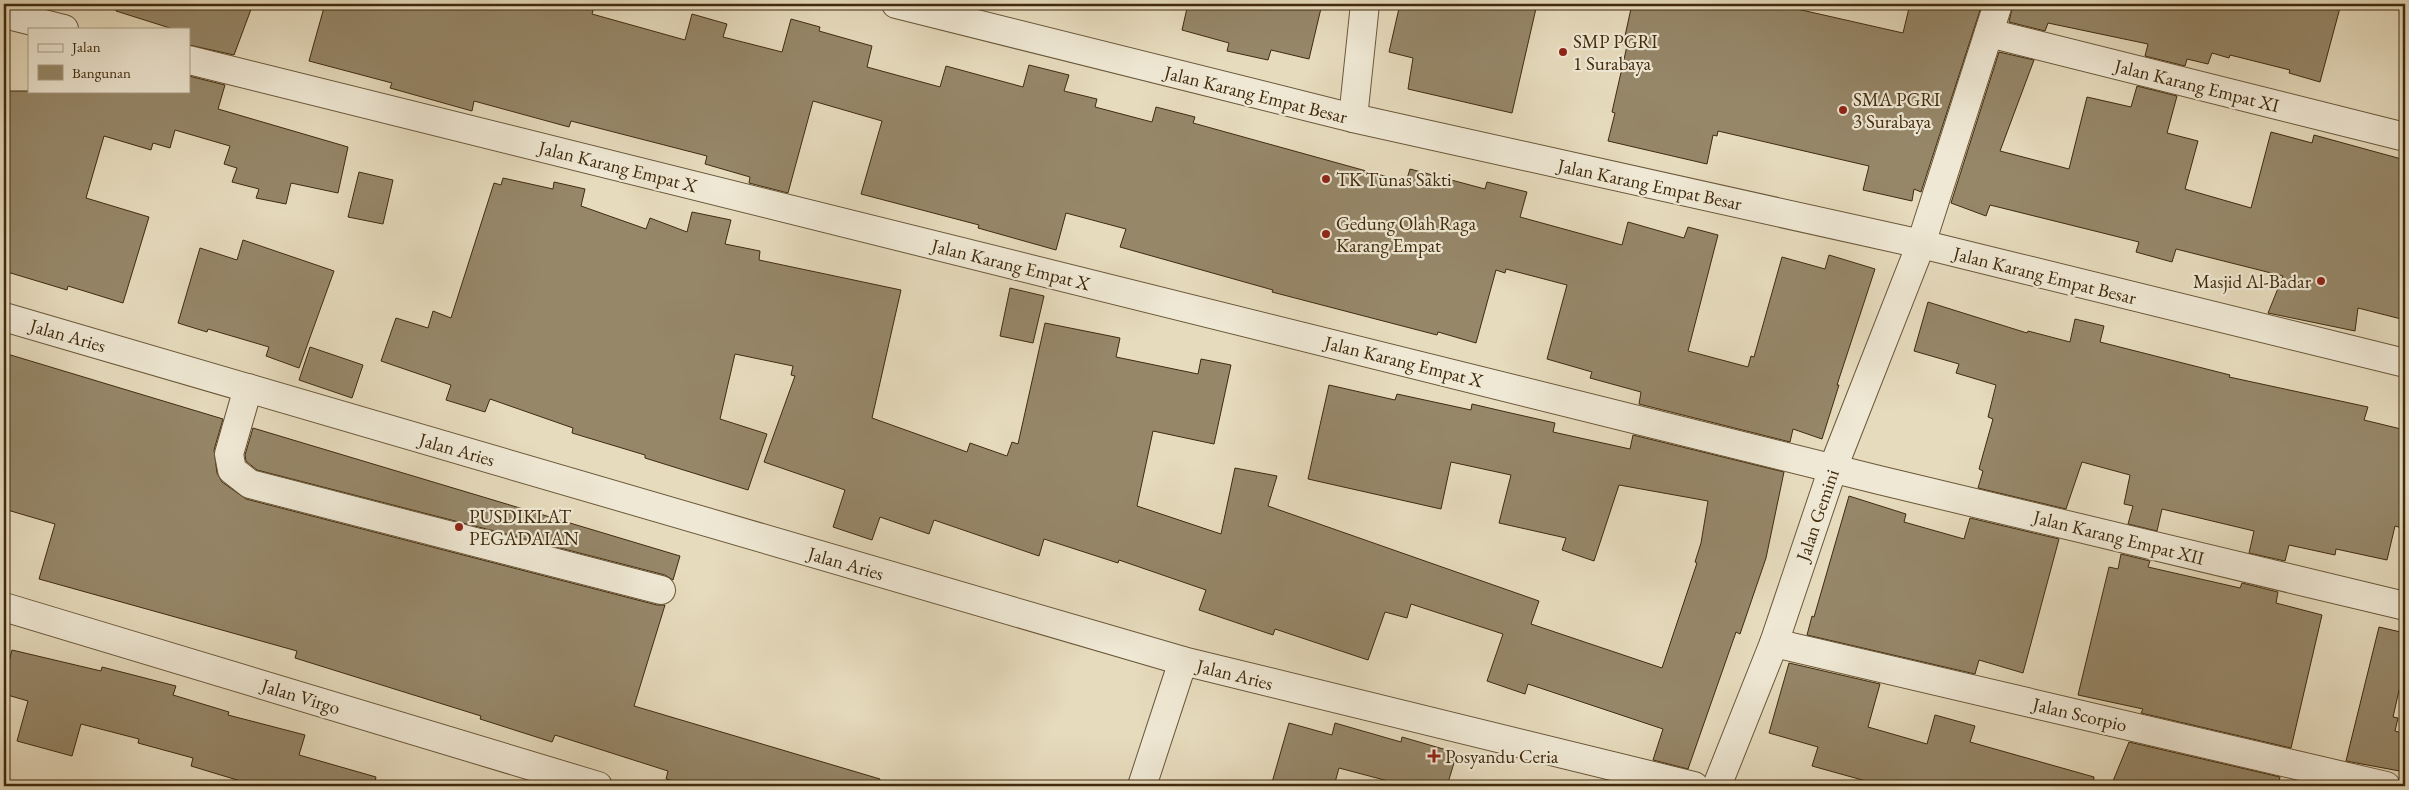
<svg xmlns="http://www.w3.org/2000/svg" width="2409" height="790" font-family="'EB Garamond',serif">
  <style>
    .building { fill: #968769; stroke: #402b0d }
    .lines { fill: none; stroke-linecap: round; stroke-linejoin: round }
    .minor-casing { stroke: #6a5739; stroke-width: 30 }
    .minor { stroke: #efe8d4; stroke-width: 28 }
    .poi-dot { fill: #8f2418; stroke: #efe8d4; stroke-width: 2 }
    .labels { text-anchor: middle; stroke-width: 4.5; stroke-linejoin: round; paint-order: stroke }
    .poi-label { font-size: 19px; fill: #402b0d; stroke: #efe8d4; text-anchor: start }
    .street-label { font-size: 19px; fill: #402b0d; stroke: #efe8d4 }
  </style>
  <rect width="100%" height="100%" fill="#e6dbbd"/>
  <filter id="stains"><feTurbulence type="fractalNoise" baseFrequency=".004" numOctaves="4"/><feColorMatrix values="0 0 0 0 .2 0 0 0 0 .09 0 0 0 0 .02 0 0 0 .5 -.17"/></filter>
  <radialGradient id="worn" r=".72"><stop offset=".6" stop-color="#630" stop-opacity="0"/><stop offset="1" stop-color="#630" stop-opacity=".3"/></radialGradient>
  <g class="building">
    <path d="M 117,4 L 253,4 L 234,55 L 189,45 L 189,29 L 173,29 L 116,11 Z"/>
    <path d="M 325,4 L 595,4 L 592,14 L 685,40 L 692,14 L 727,24 L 723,37 L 782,52 L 791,19 L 820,27 L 819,31 L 872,46 L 867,67 L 940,87 L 946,66 L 1023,87 L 1029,65 L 1069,75 L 1064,91 L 1097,99 L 1095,107 L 1152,122 L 1156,107 L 1195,117 L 1193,123 L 1406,182 L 1410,169 L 1485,189 L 1487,182 L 1527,192 L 1520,217 L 1622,245 L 1628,222 L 1684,238 L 1688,227 L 1718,235 L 1688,351 L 1748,367 L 1751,356 L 1754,357 L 1782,257 L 1825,269 L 1829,255 L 1875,269 L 1837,385 L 1839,385 L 1822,439 L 1793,429 L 1790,442 L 1639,404 L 1641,392 L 1590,378 L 1592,372 L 1547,359 L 1567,285 L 1506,269 L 1505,273 L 1496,270 L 1476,343 L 1438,332 L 1437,335 L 1272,292 L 1273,290 L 1120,247 L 1126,229 L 1066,213 L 1056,250 L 978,228 L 979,225 L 861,194 L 882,121 L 813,101 L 788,193 L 749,183 L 750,177 L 705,164 L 707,156 L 571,121 L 569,127 L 474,101 L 472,111 L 390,88 L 392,83 L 309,61 Z"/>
    <path d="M 1188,4 L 1322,4 L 1309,59 L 1271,50 L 1268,60 L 1227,51 L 1229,43 L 1182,30 Z"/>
    <path d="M 1400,4 L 1537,4 L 1512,113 L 1408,89 L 1413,58 L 1389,52 Z"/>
    <path d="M 1632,4 L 1775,4 L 1903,33 L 1910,4 L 1982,4 L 1921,192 L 1914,189 L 1912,201 L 1863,190 L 1869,166 L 1718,131 L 1717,136 L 1713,135 L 1707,164 L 1608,141 L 1615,113 L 1612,112 L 1627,46 L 1623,45 Z"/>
    <path d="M 2013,4 L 2341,4 L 2320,82 L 2289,73 L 2290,70 L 2230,55 L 2229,58 L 2212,53 L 2208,64 L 2187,59 L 2185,66 L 2145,56 L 2148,44 L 2048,23 L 2045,31 L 2009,22 Z"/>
    <path d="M 1999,52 L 2034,60 L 2000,151 L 2069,169 L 2087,97 L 2131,107 L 2137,86 L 2177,96 L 2167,133 L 2198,141 L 2185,189 L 2251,208 L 2271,132 L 2312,143 L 2314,135 L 2405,160 L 2405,320 L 2358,308 L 2355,331 L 2268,313 L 2283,276 L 2176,249 L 2172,262 L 2136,252 L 2139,242 L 1990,205 L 1986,216 L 1951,203 Z"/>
    <path d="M 189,76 L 225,85 L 218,109 L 348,147 L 338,193 L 291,183 L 286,204 L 256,198 L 259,189 L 232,182 L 237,168 L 224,164 L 230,146 L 175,130 L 170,148 L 153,143 L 151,150 L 104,136 L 86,198 L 149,217 L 123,303 L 68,286 L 67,290 L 4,271 L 4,91 L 189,91 Z"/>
    <path d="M 359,172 L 393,180 L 383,224 L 348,217 Z"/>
    <path d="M 503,178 L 553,189 L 554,182 L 585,189 L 581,206 L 646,229 L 650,218 L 687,232 L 692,212 L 731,220 L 725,244 L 760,251 L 759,260 L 901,290 L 872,418 L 967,452 L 970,443 L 1007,456 L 1012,442 L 1018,444 L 1045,323 L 1120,338 L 1116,357 L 1198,374 L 1201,359 L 1231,365 L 1214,444 L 1153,431 L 1137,506 L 1221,534 L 1235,468 L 1277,476 L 1268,506 L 1539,601 L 1531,624 L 1662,668 L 1697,563 L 1695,562 L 1701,543 L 1708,501 L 1619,485 L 1594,561 L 1562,550 L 1566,538 L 1499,523 L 1511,475 L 1451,462 L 1441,509 L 1308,479 L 1329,385 L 1395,400 L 1397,394 L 1471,410 L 1472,404 L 1502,411 L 1555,423 L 1553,432 L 1630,449 L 1633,435 L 1784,472 L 1766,558 L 1740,634 L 1736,632 L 1688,769 L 1653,760 L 1663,729 L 1528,684 L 1525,694 L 1487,681 L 1503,634 L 1411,604 L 1407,618 L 1385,612 L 1368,660 L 1275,629 L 1273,635 L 1199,610 L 1206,590 L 1119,560 L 1118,563 L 1044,539 L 1039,556 L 934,520 L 929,534 L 880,517 L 872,540 L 833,527 L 845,490 L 764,462 L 795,376 L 791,375 L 793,366 L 735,354 L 720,419 L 767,434 L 748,490 L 645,458 L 645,455 L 572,433 L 573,428 L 490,399 L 485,412 L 446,400 L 451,385 L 381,361 L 396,318 L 428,328 L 433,311 L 451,318 L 494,183 L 501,185 Z"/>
    <path d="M 243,240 L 334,271 L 299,368 L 266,356 L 269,347 L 208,329 L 207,332 L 178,323 L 200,248 L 237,260 Z"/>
    <path d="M 1010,288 L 1044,296 L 1033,343 L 1000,336 Z"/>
    <path d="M 1928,302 L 2027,333 L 2028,331 L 2070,342 L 2075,319 L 2104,326 L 2100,342 L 2230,375 L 2229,377 L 2368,407 L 2364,420 L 2405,430 L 2405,529 L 2395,526 L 2387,560 L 2336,549 L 2335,555 L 2289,545 L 2285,561 L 2249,553 L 2254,531 L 2162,509 L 2157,531 L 2128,524 L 2133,506 L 2124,504 L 2130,475 L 2082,462 L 2066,509 L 1978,488 L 1983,471 L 1979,469 L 1993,419 L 1988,417 L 1996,385 L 1956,373 L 1959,364 L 1914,351 Z"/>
    <path d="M 310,347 L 363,365 L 352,398 L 299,380 Z"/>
    <path d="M 4,353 L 223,419 L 214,450 L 217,473 L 222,482 L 246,499 L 657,605 L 665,605 L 634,706 L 880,779 L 879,786 L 692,786 L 666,779 L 668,771 L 555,735 L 552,742 L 480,719 L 481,716 L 295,658 L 297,651 L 39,579 L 55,524 L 4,509 Z"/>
    <path d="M 253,428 L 680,556 L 673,580 L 665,575 L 257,470 L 246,461 L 245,455 Z"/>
    <path d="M 1849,496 L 1906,514 L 1904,522 L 1964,539 L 1970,518 L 2059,539 L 2023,673 L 1979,660 L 1975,674 L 1807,635 L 1812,616 L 1814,617 Z"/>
    <path d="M 2121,554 L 2150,561 L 2148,567 L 2240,588 L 2242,583 L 2278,592 L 2276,603 L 2322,615 L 2291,748 L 2141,713 L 2143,709 L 2078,695 L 2109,567 L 2118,569 Z"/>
    <path d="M 2379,627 L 2405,633 L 2405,664 L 2393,717 L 2398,718 L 2395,731 L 2405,734 L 2405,772 L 2346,761 Z"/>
    <path d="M 12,650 L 101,671 L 102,667 L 176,686 L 173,695 L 229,712 L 228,715 L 305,735 L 299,755 L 376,777 L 374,786 L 257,786 L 191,766 L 193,758 L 138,743 L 139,739 L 81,724 L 72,756 L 17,741 L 28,701 L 4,694 L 4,681 Z"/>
    <path d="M 1789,663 L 1880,684 L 1868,727 L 1927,744 L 1935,715 L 1975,726 L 1970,742 L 2094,777 L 2093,786 L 1864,786 L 1866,781 L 1812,766 L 1818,747 L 1769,733 Z"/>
    <path d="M 1289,723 L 1332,735 L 1335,723 L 1401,742 L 1402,737 L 1457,753 L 1447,786 L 1407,786 L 1339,768 L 1334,786 L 1271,786 Z"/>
    <path d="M 2129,742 L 2280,777 L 2278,786 L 2111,786 Z"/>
  </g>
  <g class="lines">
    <g class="minor-casing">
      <g id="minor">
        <path d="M 896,4 L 1353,118 L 1921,244 L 2405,363"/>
        <path d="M 4,14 L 64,29"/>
        <path d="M 1989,33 L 2405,137"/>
        <path d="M 189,60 L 1879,480 L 2405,606"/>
        <path d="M 1353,118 L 1365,4"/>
        <path d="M 4,317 L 1183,661 L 1694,786"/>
        <path d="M 248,388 L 229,454 L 232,470 L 250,484 L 661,590"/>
        <path d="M 4,607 L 598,786"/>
        <path d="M 1774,643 L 2386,786"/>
        <path d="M 1142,786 L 1183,661"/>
        <path d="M 1717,786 L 1774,643 L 1833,468 L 1921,244 L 1998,4"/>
      </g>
    </g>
    <use href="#minor" class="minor"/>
  </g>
  <g class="poi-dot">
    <circle cx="1563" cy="52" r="5"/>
    <circle cx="1843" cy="110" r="5"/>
    <circle cx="1326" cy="179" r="5"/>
    <circle cx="1326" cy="234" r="5"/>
    <circle cx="2321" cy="281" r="5"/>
    <circle cx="459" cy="527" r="5"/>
    <path d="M1431.5 748.5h5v5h5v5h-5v5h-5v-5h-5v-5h5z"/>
  </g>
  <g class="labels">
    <g class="poi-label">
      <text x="1573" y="48">SMP PGRI<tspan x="1573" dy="22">1 Surabaya</tspan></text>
      <text x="1853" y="106">SMA PGRI<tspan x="1853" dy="22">3 Surabaya</tspan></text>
      <text x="1336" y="186">TK Tunas Sakti</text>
      <text x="1336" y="230">Gedung Olah Raga<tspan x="1336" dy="22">Karang Empat</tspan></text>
      <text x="2311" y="288" text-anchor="end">Masjid Al-Badar</text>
      <text x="469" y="523">PUSDIKLAT<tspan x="469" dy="22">PEGADAIAN</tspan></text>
      <text x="1445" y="763">Posyandu Ceria</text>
    </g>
    <g class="street-label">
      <text transform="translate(2197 85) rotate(14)" y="7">Jalan Karang Empat XI</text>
      <text transform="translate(1256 94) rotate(14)" y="7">Jalan Karang Empat Besar</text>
      <text transform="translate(618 166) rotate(14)" y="7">Jalan Karang Empat X</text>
      <text transform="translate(1650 184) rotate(12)" y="7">Jalan Karang Empat Besar</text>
      <text transform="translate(1011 264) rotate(14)" y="7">Jalan Karang Empat X</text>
      <text transform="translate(2045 275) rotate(14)" y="7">Jalan Karang Empat Besar</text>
      <text transform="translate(68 335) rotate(16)" y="7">Jalan Aries</text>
      <text transform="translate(1404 361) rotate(14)" y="7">Jalan Karang Empat X</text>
      <text transform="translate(457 449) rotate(16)" y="7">Jalan Aries</text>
      <text transform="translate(1817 515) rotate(-71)" y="7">Jalan Gemini</text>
      <text transform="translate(2119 537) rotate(14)" y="7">Jalan Karang Empat XII</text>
      <text transform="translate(846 563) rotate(16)" y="7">Jalan Aries</text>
      <text transform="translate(1235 674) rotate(14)" y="7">Jalan Aries</text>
      <text transform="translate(301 696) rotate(17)" y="7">Jalan Virgo</text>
      <text transform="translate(2080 714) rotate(13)" y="7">Jalan Scorpio</text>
    </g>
  </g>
  <rect width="2409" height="790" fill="none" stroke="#e6dbbd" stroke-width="20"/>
  <rect x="5" y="5" width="2399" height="780" fill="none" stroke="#402b0d" stroke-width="2.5"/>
  <rect x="10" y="10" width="2389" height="770" fill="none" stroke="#402b0d"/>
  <rect x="28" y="28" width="162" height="65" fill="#efe8d4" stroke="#a99c84"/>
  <rect x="38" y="44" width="25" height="8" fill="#efe8d4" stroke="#a99c84"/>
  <text x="72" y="52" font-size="15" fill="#402b0d">Jalan</text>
  <rect x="38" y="65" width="25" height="15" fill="#968769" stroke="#a99c84"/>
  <text x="72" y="78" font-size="15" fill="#402b0d">Bangunan</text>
  <rect width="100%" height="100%" filter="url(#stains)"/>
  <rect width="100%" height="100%" fill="url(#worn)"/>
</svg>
